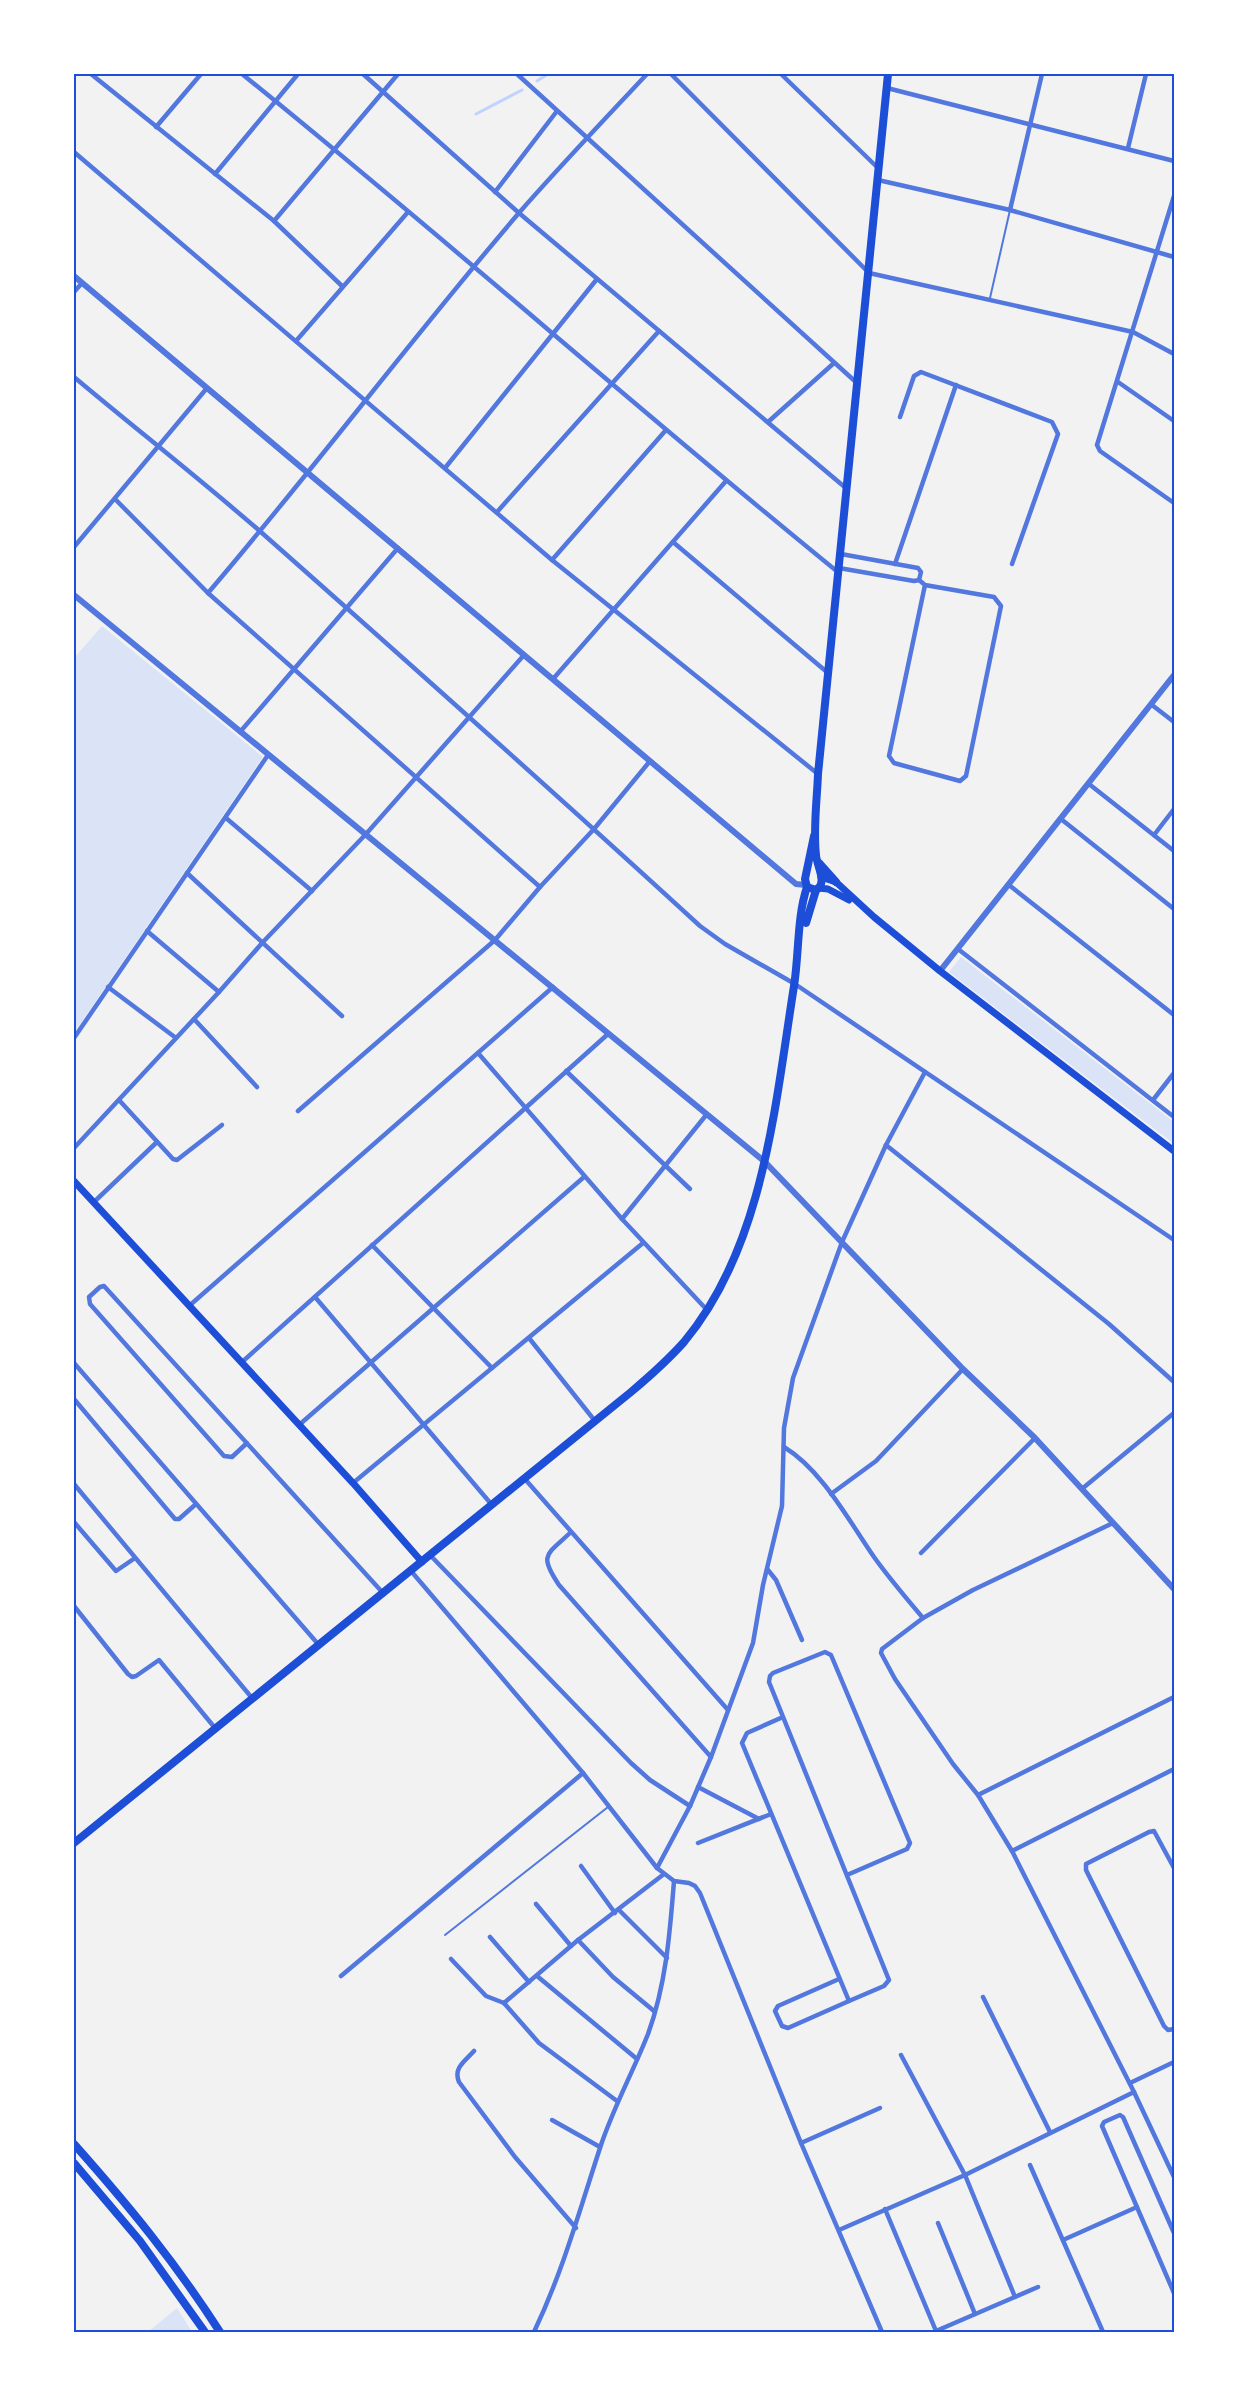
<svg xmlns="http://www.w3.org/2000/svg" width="1248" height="2406" font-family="Helvetica,sans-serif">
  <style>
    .green { fill: #dbe4f7 }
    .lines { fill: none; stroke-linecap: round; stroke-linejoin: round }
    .stream { stroke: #bfd3fe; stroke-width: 3 }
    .service { stroke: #5277de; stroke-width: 2 }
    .minor { stroke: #5277de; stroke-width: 4.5 }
    .tertiary { stroke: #5277de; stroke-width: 6 }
    .secondary { stroke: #1d4ed8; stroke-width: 7 }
    .primary { stroke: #1d4ed8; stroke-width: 8 }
    .neatline { fill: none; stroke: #1d4ed8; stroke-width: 2 }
  </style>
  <rect width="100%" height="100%" fill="#f2f2f2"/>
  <g class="green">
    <path d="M 102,626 L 263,757 L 74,1033 L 74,658 Z"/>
    <path d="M 961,957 L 1174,1122 L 1174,1144 L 949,972 Z"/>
    <path d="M 177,2308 L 192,2332 L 148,2332 Z"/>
  </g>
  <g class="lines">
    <g class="stream">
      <path d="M 537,81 L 548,74"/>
      <path d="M 476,114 L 522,90"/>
    </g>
    <g class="service">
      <path d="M 990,298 L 1010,210"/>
      <path d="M 445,1935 L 608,1807"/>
    </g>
    <g class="minor">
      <path d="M 91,74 L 274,221 L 342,286"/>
      <path d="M 242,74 C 444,237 637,409 839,573"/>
      <path d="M 363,74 L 519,213 L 847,489"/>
      <path d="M 517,74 L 858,384"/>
      <path d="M 671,74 L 869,273 L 1133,332 L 1174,354"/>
      <path d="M 781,74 L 878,168"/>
      <path d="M 887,88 L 1174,161"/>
      <path d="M 156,127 L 201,74"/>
      <path d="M 1128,148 L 1146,74"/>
      <path d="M 74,152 L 552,560 L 818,774"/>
      <path d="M 215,174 L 298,74"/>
      <path d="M 878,180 L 1010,210 L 1174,257"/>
      <path d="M 495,192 L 557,111"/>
      <path d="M 1174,196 L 1097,445 L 1100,451 L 1174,503"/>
      <path d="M 1010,210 L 1042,74"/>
      <path d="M 274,221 L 398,74"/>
      <path d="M 74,292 L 82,283"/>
      <path d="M 296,341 L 408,212"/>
      <path d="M 74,377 C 136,429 200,479 262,533 C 409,663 555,793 700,926 L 725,944 L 795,984 L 1174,1240"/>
      <path d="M 1118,382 L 1174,421"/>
      <path d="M 900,417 L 914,376 L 921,372 L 1052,422 L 1058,434 L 1012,564"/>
      <path d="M 768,422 L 834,363"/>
      <path d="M 445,468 L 597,279"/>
      <path d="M 115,499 L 208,593 L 540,887"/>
      <path d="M 497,512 L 659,331"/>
      <path d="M 673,542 L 828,673"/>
      <path d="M 74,547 L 207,388"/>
      <path d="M 552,560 L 666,430"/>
      <path d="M 895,564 L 956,385"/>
      <path d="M 839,568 L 914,581 L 919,580 L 921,572 L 918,568 L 841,554"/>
      <path d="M 919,580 L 925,585 L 994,597 L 1001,606 L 966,776 L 960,781 L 894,763 L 889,756 L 925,585"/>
      <path d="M 208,593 C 314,469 412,338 518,214 C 560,166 604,120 647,74"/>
      <path d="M 553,679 L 726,481"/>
      <path d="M 1152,705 L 1174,722"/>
      <path d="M 240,732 L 398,548"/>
      <path d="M 1089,784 L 1174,851"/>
      <path d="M 226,818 L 312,891"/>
      <path d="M 1061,819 L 1174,909"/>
      <path d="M 1154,835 L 1174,809"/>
      <path d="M 187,873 L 342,1016"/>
      <path d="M 1009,885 L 1174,1015"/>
      <path d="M 147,931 L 219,992"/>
      <path d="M 958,949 L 1174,1117"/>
      <path d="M 108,987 L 176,1038"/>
      <path d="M 194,1019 L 257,1087"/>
      <path d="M 74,1038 L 268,755"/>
      <path d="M 478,1053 L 622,1219 L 707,1310"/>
      <path d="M 566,1071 L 690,1189"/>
      <path d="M 119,1100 L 173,1159 L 177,1160 L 222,1125"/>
      <path d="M 1153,1100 L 1174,1073"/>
      <path d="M 298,1111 L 495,940 L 540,887 L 594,829 L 650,761"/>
      <path d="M 886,1145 L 1109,1324 L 1174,1382"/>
      <path d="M 74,1148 L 219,992 L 263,942 L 366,834 L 524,655"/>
      <path d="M 94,1202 L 157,1142"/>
      <path d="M 622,1219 L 707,1114"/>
      <path d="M 372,1245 L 492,1368"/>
      <path d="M 315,1297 L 492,1505"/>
      <path d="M 189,1306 L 553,987"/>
      <path d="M 529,1338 L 595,1421"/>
      <path d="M 74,1363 L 318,1644"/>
      <path d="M 241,1363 L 608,1034"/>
      <path d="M 74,1399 L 175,1519 L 179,1519 L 196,1504"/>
      <path d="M 299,1425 L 584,1177"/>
      <path d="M 247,1443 L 232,1457 L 224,1456 L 90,1304 L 89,1297 L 100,1287 L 104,1286 L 383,1593"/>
      <path d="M 784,1447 C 822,1470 849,1521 874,1557 C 889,1578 906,1598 923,1618"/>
      <path d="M 524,1478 L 728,1710"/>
      <path d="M 353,1483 L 643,1243"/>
      <path d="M 74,1484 L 252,1698"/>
      <path d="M 1083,1488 L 1174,1413"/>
      <path d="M 831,1494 L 876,1461 L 963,1369"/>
      <path d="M 74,1522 L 116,1571 L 135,1558"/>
      <path d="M 1113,1523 L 973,1590 L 923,1618 L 882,1649 L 881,1653 L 895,1679 L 953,1764 L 978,1795 L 1012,1851 L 1134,2092 L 1174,2177"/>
      <path d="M 571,1532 C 547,1555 538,1554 559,1585 L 711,1757"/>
      <path d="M 921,1553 L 1035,1438"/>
      <path d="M 430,1555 L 631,1763 L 650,1780 L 690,1806"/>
      <path d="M 768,1570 L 776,1580 L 802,1640"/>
      <path d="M 411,1571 L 583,1773 L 657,1868 L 674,1881 L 689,1883 L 695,1886 L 700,1893 L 801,2143 L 882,2332"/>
      <path d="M 74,1606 L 128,1674 L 132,1677 L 136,1676 L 159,1660 L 215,1728"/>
      <path d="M 783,1717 L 747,1733 L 742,1743 L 849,2001 L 884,1986 L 889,1980 C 849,1880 809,1781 769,1682 L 770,1676 L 773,1673 L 825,1652 L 831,1655 L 910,1843 L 907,1849 L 847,1875"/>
      <path d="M 698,1787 L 759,1819"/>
      <path d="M 978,1795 L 1174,1697"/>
      <path d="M 698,1843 L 771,1814"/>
      <path d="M 1012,1851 L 1174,1769"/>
      <path d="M 581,1866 L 615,1913"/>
      <path d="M 657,1868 L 690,1806 L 711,1757 L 753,1643 L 763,1585 L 782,1506 L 784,1428 L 793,1378 L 842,1242 L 886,1145 L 925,1072"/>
      <path d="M 1174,1868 L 1154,1831 L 1149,1832 L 1086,1864 L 1086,1870 L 1164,2026 L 1168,2030 L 1174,2029"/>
      <path d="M 536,1904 L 571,1946"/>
      <path d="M 619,1910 L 667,1958"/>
      <path d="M 490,1937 L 529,1982"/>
      <path d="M 578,1940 L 613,1977 L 654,2011"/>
      <path d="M 451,1959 L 486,1996 L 504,2003"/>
      <path d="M 341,1976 L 583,1773"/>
      <path d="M 537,1976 L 637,2059"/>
      <path d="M 839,1979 L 778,2006 L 775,2011 L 782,2026 L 788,2028 L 849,2001"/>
      <path d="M 983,1997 L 1050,2132"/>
      <path d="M 504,2003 L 578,1940 L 664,1874"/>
      <path d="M 504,2003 L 539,2043 L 617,2101"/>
      <path d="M 474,2051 C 465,2061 453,2068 459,2082 L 515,2157 L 576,2228"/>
      <path d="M 901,2055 L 965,2175 L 1015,2297"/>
      <path d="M 1130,2083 L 1174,2062"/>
      <path d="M 552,2120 L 600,2147"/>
      <path d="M 801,2143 L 880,2108"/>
      <path d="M 1030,2165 L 1103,2332"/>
      <path d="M 885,2209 L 936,2331"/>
      <path d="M 938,2223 L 975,2314"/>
      <path d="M 839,2230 L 965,2175 L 1134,2092"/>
      <path d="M 1174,2233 L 1123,2117 L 1120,2115 L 1104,2122 L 1102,2126 L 1174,2293"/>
      <path d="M 1063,2240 L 1137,2207"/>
      <path d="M 936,2331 L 1038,2287"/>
      <path d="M 534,2332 C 563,2271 579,2212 600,2148 C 613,2108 633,2072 648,2034 C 666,1985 670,1932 674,1881"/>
    </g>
    <g class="tertiary">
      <path d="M 74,276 L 796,884 L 806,885"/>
      <path d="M 74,595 L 765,1162 L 963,1369 L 1035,1438 L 1174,1589"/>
      <path d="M 940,971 L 1174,675"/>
    </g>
    <g class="secondary">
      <path d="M 821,877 L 836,882 L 874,917 L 940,971 L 1174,1151"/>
      <path d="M 818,888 L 828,889 L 849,900"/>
      <path d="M 74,1181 L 353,1483 L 422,1562"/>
    </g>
    <g class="primary">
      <path d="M 819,863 L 836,882"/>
      <path d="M 807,887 L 816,890 C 828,883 817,867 816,855 C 813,828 817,801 818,774 L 888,74"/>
      <path d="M 806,923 L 816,890"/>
      <path d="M 74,1843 L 631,1392 C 650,1376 668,1360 684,1342 C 764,1246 775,1105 794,986 C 799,955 797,916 807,887 L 805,879 L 814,836"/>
      <path d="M 74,2144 C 129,2206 175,2262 220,2332"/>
      <path d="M 74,2163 L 140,2241 L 205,2332"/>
    </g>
  </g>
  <rect width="1248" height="2406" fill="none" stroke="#ffffff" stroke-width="150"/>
  <rect x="75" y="75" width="1098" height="2256" class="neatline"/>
</svg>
